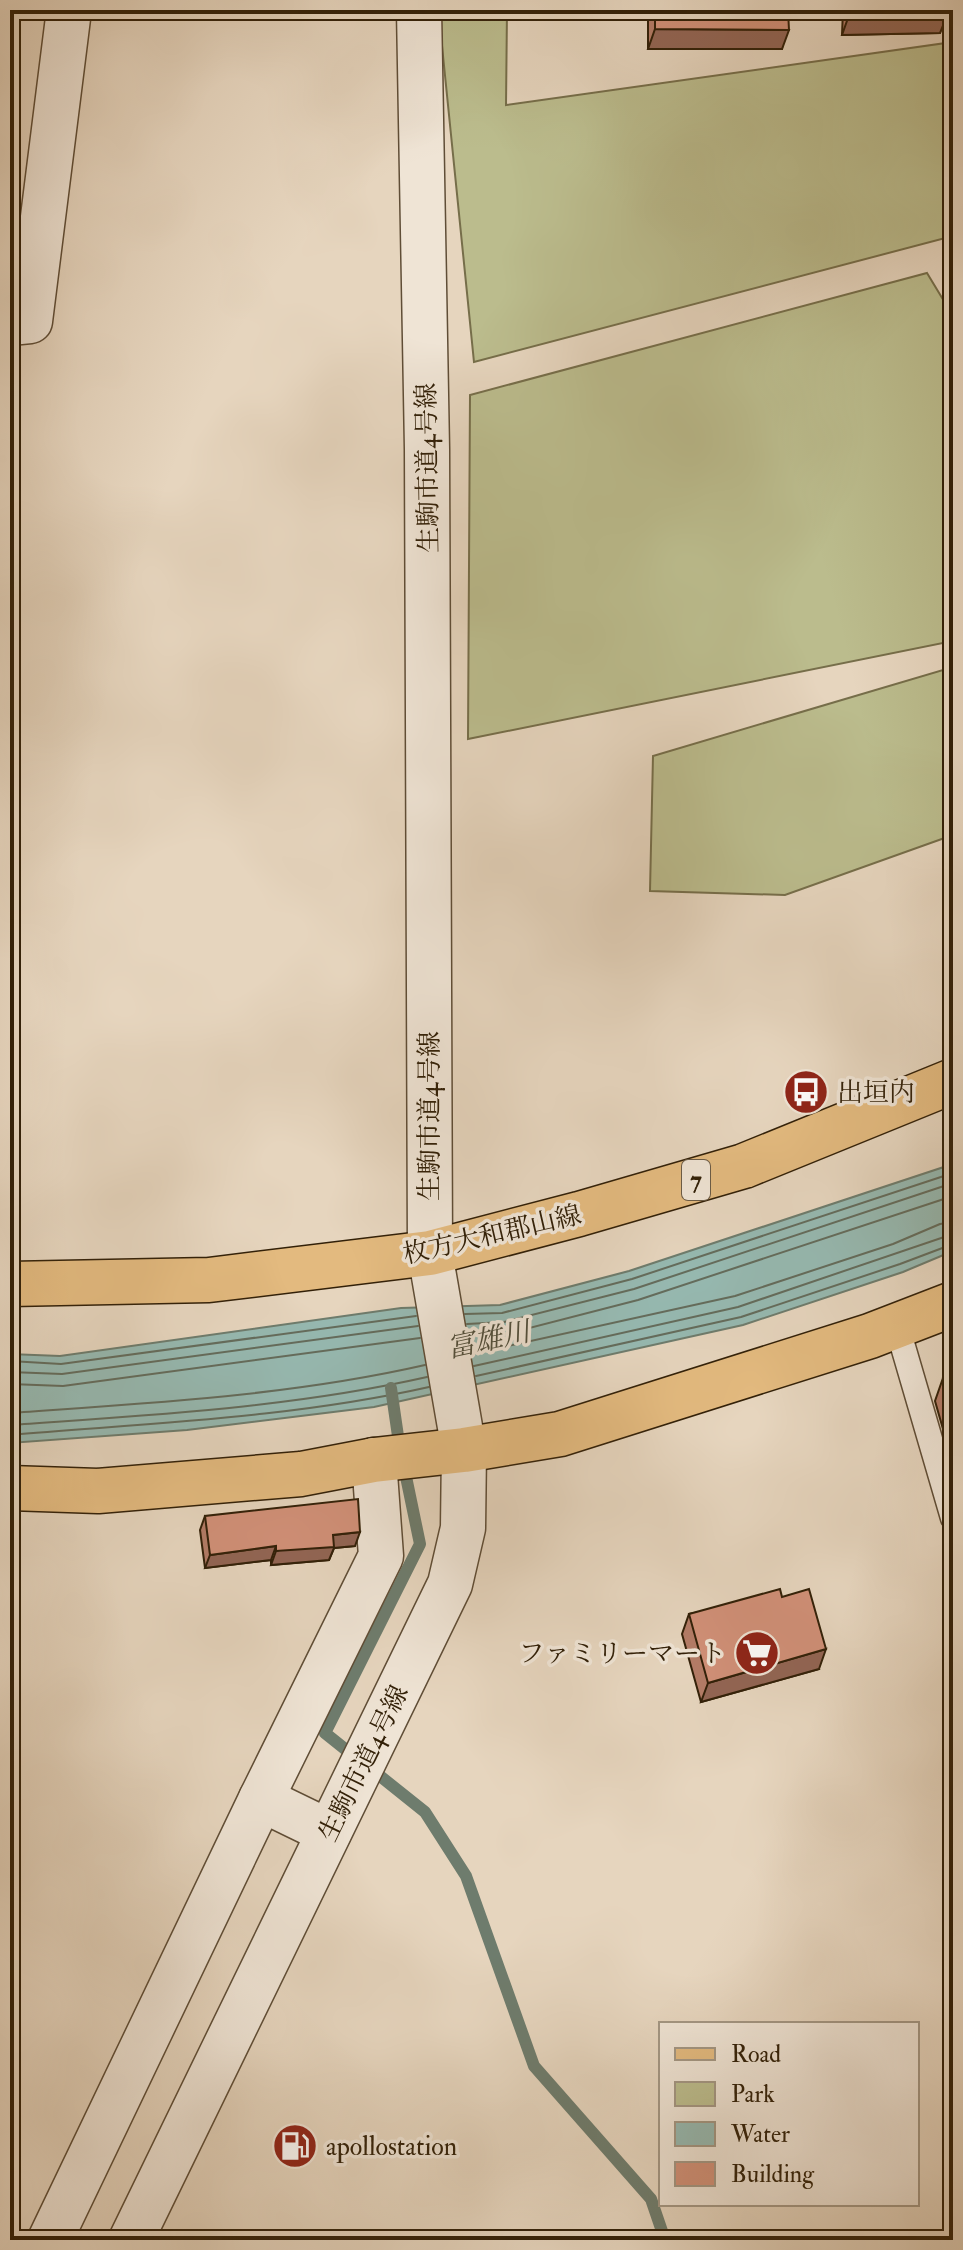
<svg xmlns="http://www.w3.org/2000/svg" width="963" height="2250" font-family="'IM FELL Double Pica','Noto Serif JP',serif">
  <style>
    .green { fill: #bbbc8d; stroke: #766e4a; stroke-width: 2 }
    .water { fill: #96b9b1; stroke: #6e7c6d; stroke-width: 2 }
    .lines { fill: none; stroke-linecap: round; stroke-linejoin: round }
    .shore { stroke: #646c5c; stroke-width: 2 }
    .stream { stroke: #6e7c6d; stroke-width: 12 }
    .service-casing { stroke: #5f4d36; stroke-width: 27 }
    .minor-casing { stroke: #5f4d36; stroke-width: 47 }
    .tertiary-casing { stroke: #5f4d36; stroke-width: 47 }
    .primary-casing { stroke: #322008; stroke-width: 47 }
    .service { stroke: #efe4d5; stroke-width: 24 }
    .minor { stroke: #efe4d5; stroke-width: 44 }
    .tertiary { stroke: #efe4d5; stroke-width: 44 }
    .primary { stroke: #e3ba7f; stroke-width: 44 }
    .wall { fill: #b47c67; stroke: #322008; stroke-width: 2 }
    .shaded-wall { fill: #926554; stroke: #322008; stroke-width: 2 }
    .building { fill: #d19078; stroke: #322008; stroke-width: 2 }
    .labels { text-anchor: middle; stroke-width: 7; stroke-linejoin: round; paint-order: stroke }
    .shield { fill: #efe4d5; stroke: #6b5b46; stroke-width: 2 }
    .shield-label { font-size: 24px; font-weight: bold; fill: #322008 }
    .street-label { font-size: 26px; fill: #322008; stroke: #efe4d5 }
    .poi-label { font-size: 26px; fill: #322008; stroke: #efe4d5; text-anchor: start }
    .water-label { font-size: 28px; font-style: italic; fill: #504e3b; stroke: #efe4d5 }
  </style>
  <rect width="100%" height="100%" fill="#e6d5be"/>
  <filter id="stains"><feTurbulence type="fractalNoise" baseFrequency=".0025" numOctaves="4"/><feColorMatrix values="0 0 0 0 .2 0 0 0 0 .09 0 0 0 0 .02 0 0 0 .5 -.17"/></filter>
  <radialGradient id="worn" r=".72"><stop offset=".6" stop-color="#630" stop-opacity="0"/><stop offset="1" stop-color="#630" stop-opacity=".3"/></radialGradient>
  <g class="green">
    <path d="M 441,10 L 507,10 L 506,105 L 953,42 L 953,236 L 474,362 L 440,26 Z"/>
    <path d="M 927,273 L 953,316 L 953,641 L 468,739 L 470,395 Z"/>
    <path d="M 953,667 L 953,835 L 785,895 L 650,891 L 653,756 Z"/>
  </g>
  <path class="water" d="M 953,1164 L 953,1251 L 903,1272 L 743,1325 L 374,1407 L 187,1430 L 10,1443 L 10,1354 L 60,1356 L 401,1308 L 500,1305 L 629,1271 Z"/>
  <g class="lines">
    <g class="shore">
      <path d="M 465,1314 L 502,1313 L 632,1279 L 953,1173"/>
      <path d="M 467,1324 L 504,1322 L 634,1289 L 953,1183"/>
      <path d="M 469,1336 L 506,1334 L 638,1300 L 953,1196"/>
      <path d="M 472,1354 L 735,1296 L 893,1244 L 940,1224 L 953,1222"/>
      <path d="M 10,1361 L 61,1364 L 416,1316"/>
      <path d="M 474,1366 L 738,1307 L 953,1234"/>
      <path d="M 10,1372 L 62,1374 L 418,1326"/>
      <path d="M 476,1376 L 741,1317 L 900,1264 L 953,1244"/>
      <path d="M 10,1384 L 63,1386 L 420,1338"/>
      <path d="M 10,1413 C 149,1403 289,1396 425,1365"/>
      <path d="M 10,1425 C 149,1415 290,1408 427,1377"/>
      <path d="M 10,1435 C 150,1423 291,1418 429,1387"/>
    </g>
    <g class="stream">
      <path d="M 355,1757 L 325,1733 L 420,1544 L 399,1443 L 391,1388"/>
      <path d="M 370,1768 L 425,1812 L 466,1876 L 534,2066 L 651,2199 L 665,2240"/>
    </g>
    <g class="service-casing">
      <path id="service" d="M 897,1326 L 953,1518"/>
    </g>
    <g class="minor-casing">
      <g id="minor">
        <path d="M 10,323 L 30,321 L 69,10"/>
        <path d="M 261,1799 L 329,1832"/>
        <path d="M 50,2240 L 261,1799 L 381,1556 L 374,1460"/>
      </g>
    </g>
    <g class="tertiary-casing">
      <path id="tertiary" d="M 131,2240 L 450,1584 L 463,1528 L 464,1450 L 430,1253 L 427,449 L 419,10"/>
    </g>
    <g class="primary-casing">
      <g id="primary">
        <path d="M 10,1284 L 209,1280 L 430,1253 L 579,1214 L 744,1166 L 953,1081"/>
        <path d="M 10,1488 L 98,1491 L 301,1474 L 374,1460 L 464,1450 L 560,1434 L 870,1336 L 953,1304"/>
      </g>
    </g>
    <use href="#service" class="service"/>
    <use href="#minor" class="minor"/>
    <use href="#tertiary" class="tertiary"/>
    <use href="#primary" class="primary"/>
  </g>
  <g class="wall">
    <path d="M 648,10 L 788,10 L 782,49 L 648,49 Z"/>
    <path d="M 843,10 L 946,10 L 940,33 L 842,35 Z"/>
    <path d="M 953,1374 L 953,1464 L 935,1401 L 943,1378 Z"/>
    <path d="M 205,1516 L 355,1546 L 334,1548 L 329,1560 L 271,1565 L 271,1560 L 205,1568 L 200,1530 Z"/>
    <path d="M 782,1597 L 819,1669 L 701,1702 L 682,1634 L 689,1614 Z"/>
  </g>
  <g class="shaded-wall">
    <path d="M 947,16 L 940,33 L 842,35 L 848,18 Z"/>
    <path d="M 655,29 L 789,30 L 782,49 L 648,49 Z"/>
    <path d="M 360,1532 L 355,1546 L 334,1548 L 329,1560 L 271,1565 L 276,1551 L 333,1535 Z"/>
    <path d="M 276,1546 L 271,1560 L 205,1568 L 210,1555 Z"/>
    <path d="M 826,1649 L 819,1669 L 701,1702 L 708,1683 Z"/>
  </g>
  <g class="building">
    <path d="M 655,10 L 788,10 L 789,30 L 655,29 Z"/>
    <path d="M 849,10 L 946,10 L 947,16 L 848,18 Z"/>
    <path d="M 953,1374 L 953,1411 L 943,1378 Z"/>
    <path d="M 358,1499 L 360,1532 L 333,1535 L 334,1547 L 276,1551 L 276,1546 L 210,1555 L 205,1516 Z"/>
    <path d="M 780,1589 L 782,1597 L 809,1589 L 826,1649 L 708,1683 L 689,1614 Z"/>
  </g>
  <defs>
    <g id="bus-disc" transform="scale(2.3)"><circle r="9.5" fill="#8f2418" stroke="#efe4d5"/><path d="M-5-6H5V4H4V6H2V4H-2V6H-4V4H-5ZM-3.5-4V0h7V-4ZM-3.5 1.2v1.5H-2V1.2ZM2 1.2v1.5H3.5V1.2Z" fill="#fff"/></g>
    <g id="supermarket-disc" transform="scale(2.3)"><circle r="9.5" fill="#8f2418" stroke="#efe4d5"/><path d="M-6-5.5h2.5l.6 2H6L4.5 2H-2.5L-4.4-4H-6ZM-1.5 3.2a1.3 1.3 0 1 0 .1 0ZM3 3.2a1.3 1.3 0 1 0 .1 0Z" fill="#fff"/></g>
    <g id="fuel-disc" transform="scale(2.3)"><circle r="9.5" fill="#8f2418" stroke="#efe4d5"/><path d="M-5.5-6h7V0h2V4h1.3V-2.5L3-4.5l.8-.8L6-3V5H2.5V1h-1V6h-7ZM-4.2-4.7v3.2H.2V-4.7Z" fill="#fff"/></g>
  </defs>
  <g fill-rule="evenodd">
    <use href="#bus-disc" x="806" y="1092"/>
    <use href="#supermarket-disc" x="757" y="1653"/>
    <use href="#fuel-disc" x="295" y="2146"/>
  </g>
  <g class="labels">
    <rect class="shield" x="682" y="1160" width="28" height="40" rx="6"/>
    <g class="shield-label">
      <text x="696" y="1188">7</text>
    </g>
    <g class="street-label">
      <text transform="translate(427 468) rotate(-91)" y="9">生駒市道4号線</text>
      <text transform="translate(429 1116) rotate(-90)" y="9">生駒市道4号線</text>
      <text transform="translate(492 1234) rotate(-13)" y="9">枚方大和郡山線</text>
      <text transform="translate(363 1763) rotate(-64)" y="9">生駒市道4号線</text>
    </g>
    <g class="poi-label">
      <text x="837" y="1101">出垣内</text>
      <text x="726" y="1662" text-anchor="end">ファミリーマート</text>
      <text x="326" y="2155">apollostation</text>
    </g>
    <g class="water-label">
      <text transform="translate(488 1339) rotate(-12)" y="10">富雄川</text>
    </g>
  </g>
  <rect width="963" height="2250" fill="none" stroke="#e6d5be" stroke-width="40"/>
  <rect x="12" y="12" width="939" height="2226" fill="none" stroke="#322008" stroke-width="4"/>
  <rect x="20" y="20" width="923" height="2210" fill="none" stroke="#322008" stroke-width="2"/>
  <rect x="659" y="2022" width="260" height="184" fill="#efe4d5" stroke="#a39683" stroke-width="2"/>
  <rect x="675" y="2048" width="40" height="12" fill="#e3ba7f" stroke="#a39683" stroke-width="2"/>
  <text x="731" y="2062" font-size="24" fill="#322008">Road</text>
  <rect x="675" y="2082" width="40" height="24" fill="#bbbc8d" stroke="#a39683" stroke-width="2"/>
  <text x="731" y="2102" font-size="24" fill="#322008">Park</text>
  <rect x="675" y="2122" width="40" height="24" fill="#96b9b1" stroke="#a39683" stroke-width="2"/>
  <text x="731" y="2142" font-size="24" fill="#322008">Water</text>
  <rect x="675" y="2162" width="40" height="24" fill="#d19078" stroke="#a39683" stroke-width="2"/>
  <text x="731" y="2182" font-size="24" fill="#322008">Building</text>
  <rect width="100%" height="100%" filter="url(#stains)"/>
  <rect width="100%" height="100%" fill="url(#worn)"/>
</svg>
